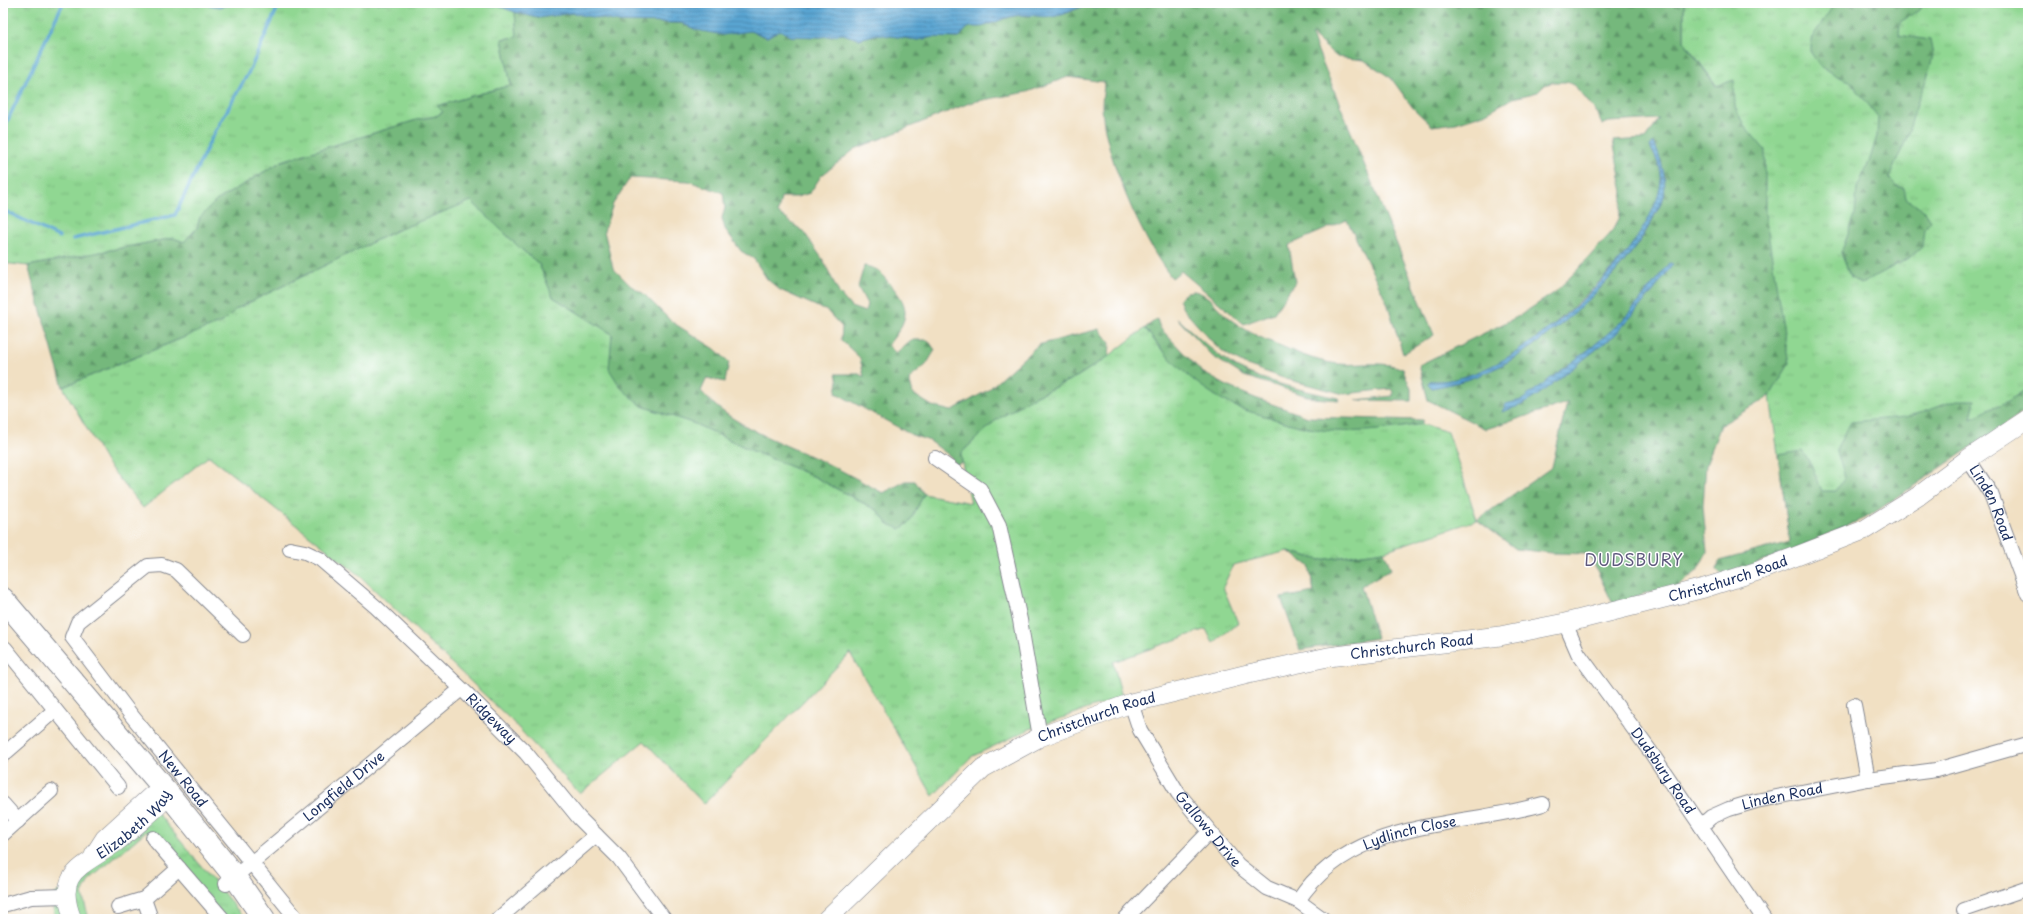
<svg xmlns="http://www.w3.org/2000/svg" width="2031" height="922" font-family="'Playpen Sans',sans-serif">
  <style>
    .grass { fill: url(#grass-tufts); stroke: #568378 }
    .forest { fill: url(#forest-firs); stroke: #48746d; fill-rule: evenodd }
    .water { fill: url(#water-rules); stroke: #3a6a98 }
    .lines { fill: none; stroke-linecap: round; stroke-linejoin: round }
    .stream { stroke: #5aa5d2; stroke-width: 3.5 }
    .minor-casing { stroke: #868890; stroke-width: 16 }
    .tertiary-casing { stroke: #868890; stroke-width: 18 }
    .secondary-casing { stroke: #868890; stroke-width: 20 }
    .primary-casing { stroke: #868890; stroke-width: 24 }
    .minor { stroke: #fff; stroke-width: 14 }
    .tertiary { stroke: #fff; stroke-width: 17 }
    .secondary { stroke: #fff; stroke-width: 19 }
    .primary { stroke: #fff; stroke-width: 22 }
    .labels { text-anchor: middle; stroke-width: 3; stroke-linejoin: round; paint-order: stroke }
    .street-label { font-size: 14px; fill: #1b2f5e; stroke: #fff }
    .quarter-label { font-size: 16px; letter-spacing: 1px; fill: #5f597e; stroke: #fff }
  </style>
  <defs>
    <pattern id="grass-tufts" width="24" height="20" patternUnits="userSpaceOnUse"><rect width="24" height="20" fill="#90d792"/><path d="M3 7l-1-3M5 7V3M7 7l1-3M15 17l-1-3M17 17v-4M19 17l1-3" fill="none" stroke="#7cb980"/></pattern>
    <pattern id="forest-firs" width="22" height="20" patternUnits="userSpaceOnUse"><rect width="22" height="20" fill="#74b87c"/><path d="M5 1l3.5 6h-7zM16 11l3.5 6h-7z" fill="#5e9669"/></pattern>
    <pattern id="water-rules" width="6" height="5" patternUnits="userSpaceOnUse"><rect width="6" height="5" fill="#5aa5d2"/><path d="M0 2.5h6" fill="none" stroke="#4a87ae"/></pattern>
  </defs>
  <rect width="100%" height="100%" fill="#fff"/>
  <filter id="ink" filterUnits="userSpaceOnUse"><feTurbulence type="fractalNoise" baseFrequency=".025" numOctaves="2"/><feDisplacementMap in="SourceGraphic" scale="8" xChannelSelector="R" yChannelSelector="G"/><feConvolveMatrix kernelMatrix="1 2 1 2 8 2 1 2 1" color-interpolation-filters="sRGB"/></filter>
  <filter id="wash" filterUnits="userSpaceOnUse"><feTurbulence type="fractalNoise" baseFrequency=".012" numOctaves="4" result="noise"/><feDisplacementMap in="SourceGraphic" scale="16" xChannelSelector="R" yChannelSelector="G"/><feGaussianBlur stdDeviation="0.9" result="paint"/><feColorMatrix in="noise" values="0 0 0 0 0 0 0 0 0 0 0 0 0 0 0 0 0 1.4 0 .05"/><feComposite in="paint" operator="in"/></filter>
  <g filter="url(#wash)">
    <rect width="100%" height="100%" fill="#f1e0c3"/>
    <g class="grass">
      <path d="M 3,3 L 195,3 L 199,5 L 242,3 L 475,3 L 481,5 L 498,6 L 515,12 L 517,37 L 502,39 L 511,85 L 437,106 L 443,112 L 436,116 L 420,119 L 282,161 L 216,201 L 200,217 L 197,228 L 184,242 L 173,238 L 28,266 L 3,263 Z"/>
      <path d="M 1684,3 L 2028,3 L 2028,409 L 1790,542 L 1770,396 L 1740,138 L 1717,86 L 1684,41 Z"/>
      <path d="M 471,200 L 520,248 L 539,264 L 553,297 L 612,334 L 612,349 L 642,406 L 695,424 L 753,451 L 813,476 L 878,511 L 887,523 L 909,523 L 924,494 L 971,503 L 960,454 L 995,421 L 1030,399 L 1078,376 L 1109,356 L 1145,328 L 1159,347 L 1183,371 L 1214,394 L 1239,408 L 1307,428 L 1402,427 L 1421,424 L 1448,432 L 1477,520 L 1384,551 L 1320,560 L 1288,551 L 1233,565 L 1223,587 L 1238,623 L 1213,643 L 1206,629 L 1113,662 L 1122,697 L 1030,729 L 971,757 L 933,796 L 850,653 L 704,804 L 644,741 L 580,794 L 510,719 L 360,576 L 209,456 L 143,508 L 106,462 L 63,387 L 224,321 L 236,309 L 395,231 Z"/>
      <path d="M 155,810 L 245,919 L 223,919 L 146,831 L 89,880 L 82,894 L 89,919 L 55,919 L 51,897 L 66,886 Z"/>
    </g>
    <g class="forest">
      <path d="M 1111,3 L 1684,3 L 1684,41 L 1716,86 L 1734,80 L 1735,107 L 1744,125 L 1765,150 L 1765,214 L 1789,364 L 1770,396 L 1721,425 L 1706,464 L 1703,506 L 1707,552 L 1697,571 L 1674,590 L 1646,593 L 1613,604 L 1589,554 L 1552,553 L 1516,549 L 1477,520 L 1552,467 L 1567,403 L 1486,429 L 1428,400 L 1419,365 L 1519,316 L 1554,293 L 1580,267 L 1610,234 L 1619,219 L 1623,192 L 1613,141 L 1645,139 L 1659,119 L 1609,122 L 1602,125 L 1598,114 L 1575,86 L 1567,82 L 1553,82 L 1545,85 L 1538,92 L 1513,98 L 1484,114 L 1456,123 L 1432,126 L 1413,108 L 1391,78 L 1364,60 L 1337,57 L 1311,34 L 1434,335 L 1403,354 L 1387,302 L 1347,220 L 1289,245 L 1295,282 L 1274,313 L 1244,324 L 1181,271 L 1172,278 C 1143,243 1103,152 1102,106 C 1102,98 1104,90 1104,82 L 1068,77 L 1027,92 L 972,102 L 855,149 L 821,176 L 810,193 L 797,197 L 781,197 L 778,213 L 804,232 L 823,260 L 839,293 L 851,307 L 865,312 L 867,304 L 858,287 L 864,266 C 881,269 878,271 889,283 C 912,308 909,319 888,345 L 896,353 L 911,340 L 928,340 L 935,350 L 926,365 L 909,379 L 913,394 L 932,406 L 951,411 L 988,390 L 1038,345 L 1099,329 L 1110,343 L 1109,356 L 1078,376 L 1030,399 L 995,421 L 961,453 L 962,462 L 956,465 L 950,456 L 930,441 L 912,435 L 836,393 L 838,381 L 836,374 L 859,374 L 864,377 L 860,358 L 841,340 L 842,327 L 827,311 L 780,290 L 767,279 L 754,259 L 741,251 L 725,229 L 722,218 L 725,208 L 723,193 L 688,181 L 630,178 L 613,204 L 604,231 L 613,268 L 631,286 L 644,294 L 672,322 L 715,349 L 729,362 L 725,382 L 707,378 L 701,391 C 728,425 787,445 826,463 C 845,472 864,483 883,493 L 906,481 L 915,481 L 924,494 L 909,523 L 900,529 L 887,523 L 878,511 L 813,476 L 753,451 L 695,424 L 642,406 L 621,388 L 609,369 L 612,334 L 553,297 L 539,264 L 520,248 L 471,201 L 395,231 L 236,309 L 224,321 L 63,387 L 28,266 L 173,238 L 184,242 L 197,228 L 200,217 L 216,201 L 282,161 L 420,119 L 436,116 L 443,112 L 437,106 L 511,85 L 502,39 L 517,37 L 515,12 L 538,18 L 571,13 L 620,22 L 681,23 L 697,30 L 750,31 L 767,37 L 780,30 L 790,36 L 821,37 L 843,34 L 859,39 L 877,34 L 918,40 L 933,37 L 958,38 C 972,19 973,31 987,25 C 999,21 1011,15 1025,15 C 1036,15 1045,18 1056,16 C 1065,15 1073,10 1082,7 C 1094,5 1099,10 1111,3 ZM 1650,146 C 1653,150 1659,155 1661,160 C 1663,165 1664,191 1664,196 C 1663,202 1658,208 1656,213 C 1631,268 1553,339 1500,366 C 1478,377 1455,384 1431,388 L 1428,384 L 1430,381 C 1492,384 1553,327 1595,286 C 1617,264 1643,237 1655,207 C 1658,200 1660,190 1661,183 C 1663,169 1655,158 1650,146 ZM 1669,263 L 1672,264 L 1655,289 L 1616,334 L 1538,395 L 1524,404 L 1506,404 L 1522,400 L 1592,347 L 1620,323 L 1639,302 Z"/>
      <path d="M 1835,3 L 1925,3 L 1918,11 L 1900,22 L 1899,35 L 1930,40 L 1933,55 L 1927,79 L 1918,100 L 1906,140 L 1889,178 L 1897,186 L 1904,188 L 1906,198 L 1925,212 L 1931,221 L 1924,229 L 1922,247 L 1911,257 L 1861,284 L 1851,278 L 1841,253 L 1855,215 L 1857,188 L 1869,162 L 1877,136 L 1878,117 L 1851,82 L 1837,76 L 1821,67 L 1811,53 L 1811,39 Z"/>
      <path d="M 1194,291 C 1209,293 1218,310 1230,319 C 1242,328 1254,335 1269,341 C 1291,350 1315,362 1339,364 C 1360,366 1384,360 1403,369 L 1411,389 L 1411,401 L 1356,400 L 1393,396 L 1393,392 L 1391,389 L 1344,394 L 1286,379 L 1244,364 L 1228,355 L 1215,345 L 1183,309 L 1179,299 L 1187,292 Z"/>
      <path d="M 1176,317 C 1195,334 1215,355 1238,368 C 1264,382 1309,392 1338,398 L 1339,400 L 1314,398 L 1244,376 L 1212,356 Z"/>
      <path d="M 1157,319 L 1160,328 L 1202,372 L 1229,387 L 1255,398 L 1308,417 L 1423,420 L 1421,424 C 1393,429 1362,433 1333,431 C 1311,430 1291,424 1271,418 C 1260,414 1249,412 1239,408 C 1200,391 1169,361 1145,328 Z"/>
      <path d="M 2028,388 L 2028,409 L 1869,516 L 1797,548 L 1723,576 L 1717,570 L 1719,561 L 1790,542 L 1778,455 L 1802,451 L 1811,464 L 1822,491 L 1836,491 L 1845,477 L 1836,449 L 1851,422 L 1904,417 L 1924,412 L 1956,400 L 1975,400 L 1971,418 L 2008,401 Z"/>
      <path d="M 1288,551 L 1320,560 L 1384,551 L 1391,569 L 1361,586 L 1377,638 L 1300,650 L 1281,598 L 1314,592 L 1309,566 Z"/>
    </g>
    <g class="water">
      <path d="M 196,3 L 242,3 L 219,7 Z"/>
      <path d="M 475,3 L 1111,3 C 1099,10 1094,5 1082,7 C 1073,9 1065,15 1056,16 C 1045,18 1036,15 1025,15 C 1012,14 999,21 987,25 C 973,31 972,19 959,38 L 933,37 L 918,40 L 877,34 L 859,39 L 843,34 L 821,37 L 790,36 L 780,30 L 767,37 L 750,31 L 723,35 L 697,30 L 681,23 L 620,22 L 571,13 L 538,18 L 515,12 L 498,6 L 481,5 Z"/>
      <path d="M 1654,143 C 1661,160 1667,176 1664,196 C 1663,201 1659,207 1656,212 C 1631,268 1554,338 1500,366 C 1478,377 1455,384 1431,388 L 1428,384 L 1430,381 C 1447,382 1464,378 1480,371 C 1540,348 1653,248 1661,182 C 1663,169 1655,157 1650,146 Z"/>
      <path d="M 1669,263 L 1673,264 L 1655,289 L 1616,334 L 1538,395 L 1524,404 L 1502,412 L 1506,404 L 1522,400 L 1592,347 L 1620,323 L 1639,302 Z"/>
    </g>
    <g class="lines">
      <g class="stream">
        <path d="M 3,130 L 63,3"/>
        <path d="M 3,210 L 59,237"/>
        <path d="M 73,239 L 175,215 L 212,137 L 250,70 L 277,9"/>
      </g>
    </g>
  </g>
  <g filter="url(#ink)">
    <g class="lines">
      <g class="minor-casing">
        <g id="minor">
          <path d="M 935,458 L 980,489 L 999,525 L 1020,620 L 1040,737"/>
          <path id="s1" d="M 1968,459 L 1991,494 L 2028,594"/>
          <path id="s2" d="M 290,549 L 305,552 L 320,559 L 376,607 L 466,693 L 526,753 L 579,818 L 619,858 L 664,919"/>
          <path id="s3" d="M 1565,623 L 1578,653 L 1650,751 L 1764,919"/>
          <path id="s4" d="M 243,635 L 176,570 L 162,565 L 148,566 L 78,622 L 72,637 L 132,716 L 297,919"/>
          <path d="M 5,648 L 118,787"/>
          <path id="s5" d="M 1131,703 L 1140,730 L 1178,793 L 1238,865 L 1267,888 L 1298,901 L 1323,919"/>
          <path d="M 1854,705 L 1868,779"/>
          <path d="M 3,755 L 55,710"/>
          <path d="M 3,804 L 18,821"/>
          <path id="s6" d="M 1701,826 L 1711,817 L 1729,809 L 1756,801 L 1868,779 L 1936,770 L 2028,744"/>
          <path d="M 3,834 L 51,791"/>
          <path d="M 153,838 L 223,919"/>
          <path id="s7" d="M 226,884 L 461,689"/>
          <path d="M 144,899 L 151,919"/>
          <path id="s8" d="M 1298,901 C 1351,818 1459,828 1543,804"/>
          <path d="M 3,905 L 31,897 L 67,896"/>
          <path d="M 118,907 L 144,899 L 179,868"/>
          <path d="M 1964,910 L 2028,888"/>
          <path d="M 498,919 L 596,835"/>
          <path d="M 1125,919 L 1209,832"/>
        </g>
      </g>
      <g class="tertiary-casing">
        <g id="tertiary">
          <path d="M 93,855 L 104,838 L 151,795 L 166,791"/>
          <path id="s9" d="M 73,919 C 54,872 83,867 115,844 C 129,834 142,821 155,810 L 160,805 L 166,791"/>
        </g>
      </g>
      <g class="secondary-casing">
        <g id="secondary">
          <path id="s10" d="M 827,919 L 983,768 L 1040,737 L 1131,703 L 1248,674 L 1328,657 L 1500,636 L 1565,623 L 1704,588 L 1758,571 L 1864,530 L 1917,497 L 1968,459 L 2028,419"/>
        </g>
      </g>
      <g class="primary-casing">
        <path id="primary" d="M 3,599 L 166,791 L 235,877 L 264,919"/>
      </g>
      <use href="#minor" class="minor"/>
      <use href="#tertiary" class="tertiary"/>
      <use href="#secondary" class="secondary"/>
      <use href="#primary" class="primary"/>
    </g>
  </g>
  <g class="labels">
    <g class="street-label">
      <text dy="5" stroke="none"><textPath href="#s1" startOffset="50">Linden Road</textPath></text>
      <text dy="5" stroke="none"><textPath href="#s10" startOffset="990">Christchurch Road</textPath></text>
      <text dy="5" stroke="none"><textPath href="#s10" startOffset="666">Christchurch Road</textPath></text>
      <text dy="5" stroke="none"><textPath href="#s2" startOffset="266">Ridgeway</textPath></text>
      <text dy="5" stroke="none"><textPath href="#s10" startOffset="342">Christchurch Road</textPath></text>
      <text dy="5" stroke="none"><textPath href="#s3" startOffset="178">Dudsbury Road</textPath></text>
      <text dy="5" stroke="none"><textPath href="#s4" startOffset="408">New Road</textPath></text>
      <text dy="5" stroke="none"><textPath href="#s7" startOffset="153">Longfield Drive</textPath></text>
      <text dy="5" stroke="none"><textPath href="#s6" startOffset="88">Linden Road</textPath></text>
      <text dy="5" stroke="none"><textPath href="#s9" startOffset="126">Elizabeth Way</textPath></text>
      <text dy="5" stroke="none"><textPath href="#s5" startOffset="149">Gallows Drive</textPath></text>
      <text dy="5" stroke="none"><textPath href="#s8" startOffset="135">Lydlinch Close</textPath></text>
    </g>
    <g class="quarter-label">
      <text x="1634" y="566">DUDSBURY</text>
    </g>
  </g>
  <rect width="2031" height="922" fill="none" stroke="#fff" stroke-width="16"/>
</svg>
